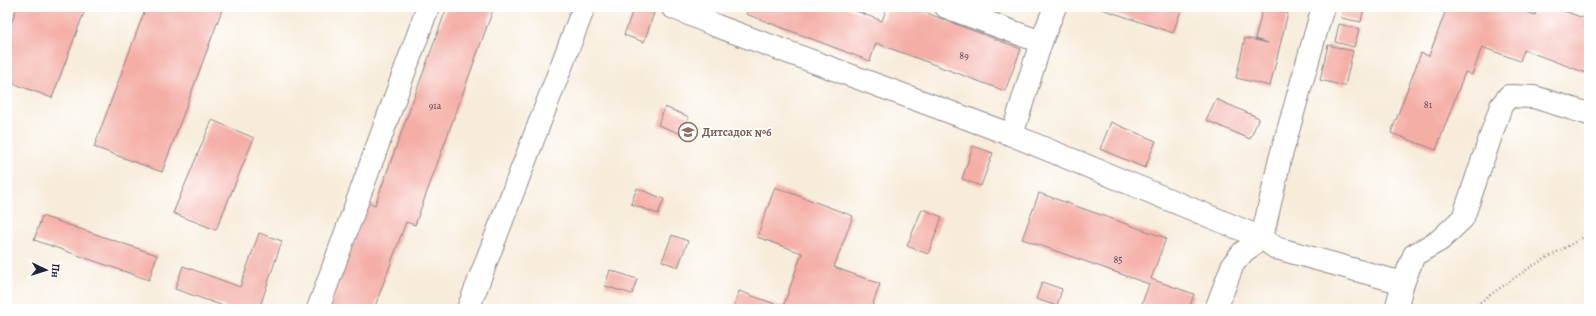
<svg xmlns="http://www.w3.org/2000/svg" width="1596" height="316" font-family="Alegreya,serif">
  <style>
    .building { fill: #f4aea6 }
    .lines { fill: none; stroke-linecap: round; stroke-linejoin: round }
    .minor-casing { stroke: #8c878a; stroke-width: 24 }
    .path { stroke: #8c878a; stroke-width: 2.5; stroke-dasharray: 1 3; stroke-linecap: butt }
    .minor { stroke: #fff; stroke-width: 22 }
    .labels { text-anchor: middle; stroke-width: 3.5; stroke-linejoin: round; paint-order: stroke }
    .number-label { font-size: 10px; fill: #564556 }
    .education-label { font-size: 12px; font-weight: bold; fill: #785e54; stroke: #fff; text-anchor: start }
  </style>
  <rect width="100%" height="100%" fill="#fff"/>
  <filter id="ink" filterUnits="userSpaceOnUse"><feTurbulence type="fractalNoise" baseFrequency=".025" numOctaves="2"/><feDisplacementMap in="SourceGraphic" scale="8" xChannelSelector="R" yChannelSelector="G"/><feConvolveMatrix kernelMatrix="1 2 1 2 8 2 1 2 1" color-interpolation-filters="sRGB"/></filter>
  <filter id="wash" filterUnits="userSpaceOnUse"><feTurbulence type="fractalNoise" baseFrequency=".012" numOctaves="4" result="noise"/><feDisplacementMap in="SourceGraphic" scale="16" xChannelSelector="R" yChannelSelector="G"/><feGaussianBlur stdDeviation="0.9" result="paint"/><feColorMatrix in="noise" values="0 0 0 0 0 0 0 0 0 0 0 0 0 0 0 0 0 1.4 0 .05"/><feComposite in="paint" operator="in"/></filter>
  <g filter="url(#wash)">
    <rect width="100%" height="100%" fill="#f7ecda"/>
    <g id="blocks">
      <g class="building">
        <path d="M 17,7 L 86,7 L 52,98 L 7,81 L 7,35 Z"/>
        <path d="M 146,7 L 223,7 L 162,172 L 94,147 Z"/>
        <path d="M 447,7 L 494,7 L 415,225 L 406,222 L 374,309 L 329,309 L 368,202 L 375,205 Z"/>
        <path d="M 634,7 L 654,13 L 644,42 L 624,35 Z"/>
        <path d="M 749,7 L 845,7 L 882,21 L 887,7 L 911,7 L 1021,49 L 1005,91 L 876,43 L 870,61 L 746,14 Z"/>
        <path d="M 1096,7 L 1182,7 L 1173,33 Z"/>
        <path d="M 1263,7 L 1288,13 L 1270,86 L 1236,78 L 1245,38 L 1268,43 L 1255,39 Z"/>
        <path d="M 1343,7 L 1364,7 L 1361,22 L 1341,18 Z"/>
        <path d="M 1447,7 L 1514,7 L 1535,15 L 1538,7 L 1553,7 L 1589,20 L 1589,74 L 1524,50 L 1520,61 L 1482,47 L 1472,75 L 1465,72 L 1436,150 L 1391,133 L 1421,53 L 1429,56 Z"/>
        <path d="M 1339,24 L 1359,29 L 1354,47 L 1335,42 Z"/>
        <path d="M 1328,45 L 1353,51 L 1345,86 L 1320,80 Z"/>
        <path d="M 1216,99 L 1259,118 L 1250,139 L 1206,120 Z"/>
        <path d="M 665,107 L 689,117 L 682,134 L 658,125 Z"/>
        <path d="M 212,120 L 254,138 L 216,230 L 173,213 Z"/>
        <path d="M 1111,122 L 1156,141 L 1145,168 L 1100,149 Z"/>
        <path d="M 973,146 L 993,153 L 981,186 L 962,179 Z"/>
        <path d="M 775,187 L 853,216 L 834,267 L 880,284 L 871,309 L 733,309 L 739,291 L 783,307 L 802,253 L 757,237 Z"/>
        <path d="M 637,188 L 664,199 L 658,214 L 631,204 Z"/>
        <path d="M 1039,193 L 1166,238 L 1151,279 L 1194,294 L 1189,309 L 1140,309 L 1149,284 L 1022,239 Z"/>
        <path d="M 922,209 L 942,217 L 928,254 L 907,246 Z"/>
        <path d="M 42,216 L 157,255 L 149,280 L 34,240 Z"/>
        <path d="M 259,233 L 282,241 L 259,309 L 232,309 L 175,289 L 183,266 L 240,287 Z"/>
        <path d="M 672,235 L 688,241 L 678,267 L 662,261 Z"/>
        <path d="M 610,270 L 637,279 L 632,294 L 605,286 Z"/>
        <path d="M 1042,282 L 1062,289 L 1057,306 L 1036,299 Z"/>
      </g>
    </g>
  </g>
  <g filter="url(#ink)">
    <use href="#blocks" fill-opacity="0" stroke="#8c878a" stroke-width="1"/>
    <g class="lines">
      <g class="minor-casing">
        <g id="minor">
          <path d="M 672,7 L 717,26 L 1012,135"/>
          <path d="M 946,7 L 1041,42 L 1055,7"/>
          <path d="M 1323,7 L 1280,159 L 1262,238 L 1276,248 L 1403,283"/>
          <path d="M 1041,42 L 1012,135 L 1262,238 L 1243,252 L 1233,264 L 1216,309"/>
          <path d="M 318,309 L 428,7"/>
          <path d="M 468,309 L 584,7"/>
          <path d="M 1396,309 L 1403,283 L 1414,255 L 1440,240 L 1463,218 L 1501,106 L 1509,96 L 1534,97 L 1589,114"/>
        </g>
      </g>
      <path class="path" d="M 1470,309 L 1529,268 L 1589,234"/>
      <use href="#minor" class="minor"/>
    </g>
  </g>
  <defs>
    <g id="school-ring" transform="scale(1)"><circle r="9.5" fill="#fff" stroke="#8d6e63" stroke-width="1.5"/><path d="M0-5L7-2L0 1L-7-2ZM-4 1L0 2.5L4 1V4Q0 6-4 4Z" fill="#8d6e63"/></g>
  </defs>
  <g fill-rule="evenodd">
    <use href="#school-ring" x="688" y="132"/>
  </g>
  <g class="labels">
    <g class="number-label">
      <text x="964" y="59">89</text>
      <text x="1428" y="108">81</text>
      <text x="435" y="109">91а</text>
      <text x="1118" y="263">85</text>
    </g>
    <g class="education-label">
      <text x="702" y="136">Дитсадок №6</text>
    </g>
  </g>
  <rect width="1596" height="316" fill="none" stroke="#fff" stroke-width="24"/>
  <g transform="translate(46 270) rotate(94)" stroke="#ffffff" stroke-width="3" paint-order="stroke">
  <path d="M0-3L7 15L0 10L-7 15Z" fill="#22223b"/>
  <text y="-6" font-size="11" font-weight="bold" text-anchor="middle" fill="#22223b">Пн</text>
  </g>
</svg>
